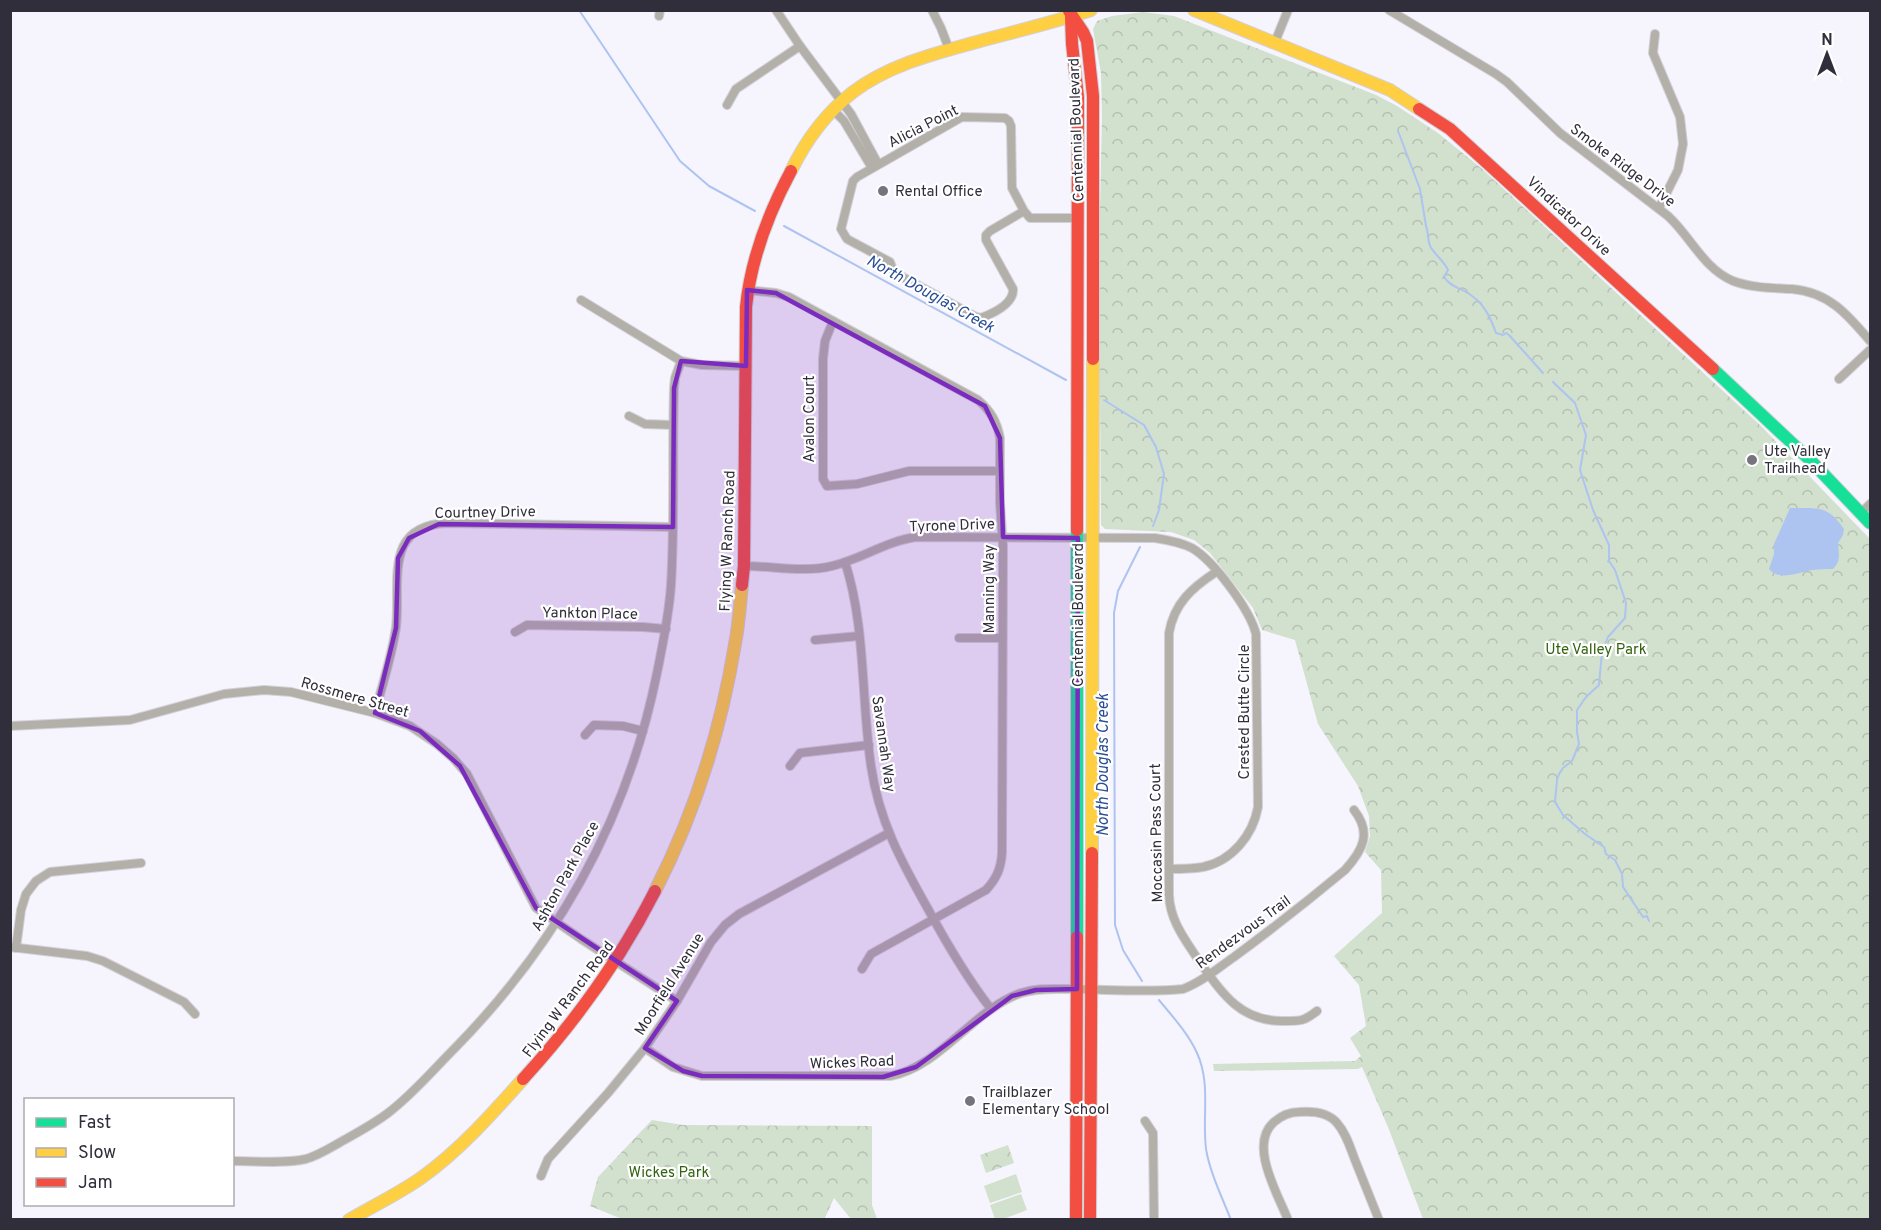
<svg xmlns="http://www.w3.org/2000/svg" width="1881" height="1230" font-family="Overpass,sans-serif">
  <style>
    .park { fill: url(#park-crowns) }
    .pitch { fill: #d2e0ce }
    .water { fill: #adc4f0 }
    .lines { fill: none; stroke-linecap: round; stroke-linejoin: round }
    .stream { stroke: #adc4f0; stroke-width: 2 }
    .street-casing { stroke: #d3d1d8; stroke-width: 10 }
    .fast-casing { stroke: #d3d1d8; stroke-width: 14 }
    .slow-casing { stroke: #d3d1d8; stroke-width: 14 }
    .jam-casing { stroke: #d3d1d8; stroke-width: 14 }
    .street { stroke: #b3b0a9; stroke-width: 8 }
    .fast { stroke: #16e098; stroke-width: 12 }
    .slow { stroke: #ffcf43; stroke-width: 12 }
    .jam { stroke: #f24e42; stroke-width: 12 }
    .marked { fill: #7b2cbf; fill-opacity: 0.2; stroke: #7b2cbf; stroke-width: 4.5; stroke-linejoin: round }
    .poi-dot { fill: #76737f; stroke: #fff; stroke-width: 2 }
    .labels { text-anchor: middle; stroke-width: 4.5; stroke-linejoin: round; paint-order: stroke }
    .street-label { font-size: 15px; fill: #312e3b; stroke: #fff }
    .poi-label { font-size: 15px; fill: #312e3b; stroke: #fff; text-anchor: start }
    .park-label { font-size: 15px; fill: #32630e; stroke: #fff }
    .water-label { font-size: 16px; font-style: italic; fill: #284e94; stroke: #fff }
  </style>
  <defs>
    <pattern id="park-crowns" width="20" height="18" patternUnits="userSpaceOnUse" patternTransform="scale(1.5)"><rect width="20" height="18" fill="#d2e0ce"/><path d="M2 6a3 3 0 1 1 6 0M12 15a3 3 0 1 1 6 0" fill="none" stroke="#b5c0b2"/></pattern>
  </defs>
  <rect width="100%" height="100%" fill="#f6f4fc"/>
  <g class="park">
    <path d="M 1143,12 L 1174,16 L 1376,95 L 1397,106 L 1438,133 L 1481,168 L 1761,426 L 1870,539 L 1870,1219 L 1423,1219 L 1388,1127 L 1362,1067 L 1358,1069 L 1214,1071 L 1213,1064 L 1355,1061 L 1361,1056 L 1350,1038 L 1366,1026 L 1359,985 L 1334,956 L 1382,913 L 1381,870 L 1365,852 L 1370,836 L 1369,816 L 1358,786 L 1318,724 L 1295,640 L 1262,630 L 1253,608 L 1210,553 L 1194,540 L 1171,532 L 1105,529 L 1101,525 L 1099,253 L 1102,117 L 1101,73 L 1093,29 L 1097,21 L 1112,16 Z"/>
    <path d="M 652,1120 L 683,1125 L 872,1126 L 872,1205 L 877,1219 L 851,1219 L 834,1198 L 824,1220 L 622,1219 L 590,1206 L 598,1177 Z"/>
    <path d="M 1008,1145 L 1014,1163 L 986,1173 L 980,1155 Z"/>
  </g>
  <g class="pitch">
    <path d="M 1016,1174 L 1022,1192 L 990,1203 L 984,1186 Z"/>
    <path d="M 1021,1194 L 1027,1210 L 1003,1219 L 995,1219 L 990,1205 Z"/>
  </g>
  <path class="water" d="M 1790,508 C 1818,508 1828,505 1844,529 L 1843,535 L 1838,543 C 1839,554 1841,561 1833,569 C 1826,569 1819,569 1813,570 C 1798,572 1780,582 1769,569 L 1774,554 L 1774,544 Z"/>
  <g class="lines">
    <g class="stream">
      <path d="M 579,10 L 680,161 L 709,186 L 755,211"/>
      <path d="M 1398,131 L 1420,189 L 1426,226 C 1429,233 1427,238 1430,246 C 1435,255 1444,261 1448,270 L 1444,277 C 1451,288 1463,288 1472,296 C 1485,305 1491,319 1496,333 L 1503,335 L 1506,333 L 1509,335 L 1543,373"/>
      <path d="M 784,226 L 1066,380"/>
      <path d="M 1553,382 L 1575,403 L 1586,435 L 1580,470 L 1593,510 L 1609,545 L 1609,561 L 1615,570 L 1626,603 L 1625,618 L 1608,637 L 1602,652 L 1599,685 L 1586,697 L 1577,710 L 1577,732 L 1579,744 L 1572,761 L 1563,768 L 1559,774 L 1557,780 L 1555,802 L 1563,815 L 1585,834 L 1604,847 L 1606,854 L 1615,860 L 1622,874 L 1623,887 L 1643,917 L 1647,916 L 1649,921"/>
      <path d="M 1104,400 L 1144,425 L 1156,447 L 1164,474 L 1159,510 L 1153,526"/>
      <path d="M 1140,547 L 1118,591 L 1114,613 L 1115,925 L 1123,950 L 1142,981"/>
      <path d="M 1159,1000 C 1172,1016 1188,1033 1197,1053 C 1211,1083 1202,1117 1206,1149 C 1210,1173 1222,1197 1231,1220"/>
    </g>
    <g class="street-casing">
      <g id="street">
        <path d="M 776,10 L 800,46 L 851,114 L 878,164"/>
        <path d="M 932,10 L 941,28 L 949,49"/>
        <path d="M 1389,10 L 1496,74 L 1507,82 L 1560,133 L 1668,216 C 1691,237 1703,268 1733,281 C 1752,288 1772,288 1792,289 C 1829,292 1848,315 1870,341"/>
        <path d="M 659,16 L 660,10"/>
        <path d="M 1655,34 L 1653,53 L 1680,117 L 1683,144 L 1678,170 L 1659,208"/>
        <path d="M 1275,42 L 1288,10"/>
        <path d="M 727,105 L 736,89 L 800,46"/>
        <path d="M 833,110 L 844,121 L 872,168"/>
        <path d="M 1024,211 L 990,231 L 986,235 L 986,240 L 1013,289 C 1014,304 994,313 981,318 L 976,317 L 897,274 L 893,270 L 890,262 L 847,239 L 841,229 L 853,181 L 857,177 L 962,117 L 1005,118 L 1009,121 L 1011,126 L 1012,188 L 1024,211 L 1030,218 L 1078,218"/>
        <path d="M 747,290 L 776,293 L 789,297 L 978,400 C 991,411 997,422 1000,438 L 1000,503 L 1003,546 L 1002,853 C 1001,868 997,878 986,890 L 871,954 L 862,969"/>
        <path d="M 581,300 L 681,361 L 702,365 L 746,366"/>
        <path d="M 833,321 L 825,341 L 823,359 L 823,479 L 827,486 L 857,484 L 909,471 L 1000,471"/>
        <path d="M 1839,379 L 1870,350"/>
        <path d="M 629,416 L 645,424 L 673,425"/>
        <path d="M 1861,513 L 1870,504"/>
        <path d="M 845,562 C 866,627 861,698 871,766 C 879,821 901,861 928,909 C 947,944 966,977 991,1009"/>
        <path d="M 744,566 C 772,566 804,573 832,566 C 861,559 887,541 916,537 L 1155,538 C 1168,540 1180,542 1192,548 C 1214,561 1250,610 1256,634 L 1258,807 C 1253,835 1232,861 1203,867 C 1192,869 1180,869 1169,869"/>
        <path d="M 1216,572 C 1193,587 1174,603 1169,633 L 1169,895 C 1170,920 1184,938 1197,958 C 1220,990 1238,1021 1282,1021 C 1300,1021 1303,1022 1317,1011"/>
        <path d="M 515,632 L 527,625 L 643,627 L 666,629"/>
        <path d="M 959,638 L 1002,638"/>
        <path d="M 815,640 L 859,636"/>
        <path d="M 375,713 C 382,685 392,656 396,627 C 401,583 382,525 448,523 L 673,527"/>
        <path d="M 10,726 L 130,720 L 224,694 L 264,690 L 291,692 L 375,713 L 410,726 L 437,744 L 453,758 L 467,774 L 536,908 L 581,939 L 677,1001"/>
        <path d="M 585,735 L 594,725 L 623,726 L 643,731"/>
        <path d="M 790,766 L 800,753 L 869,745"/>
        <path d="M 10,947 L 87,956 L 103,961 L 184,1002 L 195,1014"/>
        <path d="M 16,948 L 21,910 L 26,894 L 36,881 L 50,872 L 141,863"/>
        <path d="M 645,1048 L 673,1067 L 702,1076 L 890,1076 C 939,1068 974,1009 1021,993 C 1036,988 1052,989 1067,989 C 1105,989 1145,993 1183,989 C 1202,982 1218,968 1234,957 C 1272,929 1309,900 1345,870 C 1363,850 1372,833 1354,810"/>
        <path d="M 1145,1121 L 1153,1133 L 1154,1220"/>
        <path d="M 232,1161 C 256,1161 283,1164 306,1159 C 320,1155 333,1146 346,1139 C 360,1131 375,1123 388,1113 C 412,1095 433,1070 455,1048 C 558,943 628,817 657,673 C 663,644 669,615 671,585 C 675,520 672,454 674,388 L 675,378 L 681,361"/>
        <path d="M 541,1176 L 548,1159 L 608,1093 L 645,1048 L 677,1001 L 711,942 L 725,925 L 739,914 L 889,833"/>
        <path d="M 1288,1220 C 1278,1194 1248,1145 1274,1122 C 1281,1116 1289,1112 1299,1112 C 1312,1111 1328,1112 1337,1123 C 1346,1133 1350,1147 1355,1160 C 1363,1180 1371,1200 1379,1220"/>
      </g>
    </g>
    <g class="fast-casing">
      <g id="fast">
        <path d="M 1713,369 L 1811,461 L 1870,523"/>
        <path d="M 1077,937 L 1077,530"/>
      </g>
    </g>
    <g class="slow-casing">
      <g id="slow">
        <path d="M 1194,10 L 1390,90 L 1419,109"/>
        <path d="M 791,171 C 806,140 826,113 853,92 C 890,64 937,53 980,41 C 1017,31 1055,22 1091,10"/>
        <path d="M 1092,853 L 1093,359"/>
        <path d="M 655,891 C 695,813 721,730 735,644 C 739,624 740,604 742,585"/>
        <path d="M 349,1220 C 373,1206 398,1194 421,1178 C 459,1151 492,1114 523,1079"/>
      </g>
    </g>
    <g class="jam-casing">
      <g id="jam">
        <path d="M 1069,11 L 1083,32 L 1087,41 L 1093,96 L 1093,359"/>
        <path d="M 1071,17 L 1072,44 L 1078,97 L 1077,530"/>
        <path d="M 1419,109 L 1450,129 L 1713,369"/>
        <path d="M 742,585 L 744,566 L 746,307 C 751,258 768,214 791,171"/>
        <path d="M 523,1079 C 575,1022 620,960 655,891"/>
        <path d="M 1076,1220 L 1077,937"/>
        <path d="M 1090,1220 L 1092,853"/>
      </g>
    </g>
    <use href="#street" class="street"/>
    <use href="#fast" class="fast"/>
    <use href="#slow" class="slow"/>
    <use href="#jam" class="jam"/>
  </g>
  <path class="marked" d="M 747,290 L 776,293 L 985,406 L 1000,438 L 1003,537 L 1078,538 L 1077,989 L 1036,990 L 1012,996 L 916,1067 L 883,1077 L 702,1076 L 683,1071 L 645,1048 L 677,1001 L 536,908 L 460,766 L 420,731 L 375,713 L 396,628 L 398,558 L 409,538 L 439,524 L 673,527 L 674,388 L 681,361 L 746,366 Z"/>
  <g class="poi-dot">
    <circle cx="883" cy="191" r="6"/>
    <circle cx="1752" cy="460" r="6"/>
    <circle cx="970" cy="1101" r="6"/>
  </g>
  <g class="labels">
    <g class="street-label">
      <text transform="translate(923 126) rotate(-27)" y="5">Alicia Point</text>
      <text transform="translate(1076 130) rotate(-92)" y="5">Centennial Boulevard</text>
      <text transform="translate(1623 165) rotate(37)" y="5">Smoke Ridge Drive</text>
      <text transform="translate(1569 216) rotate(43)" y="5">Vindicator Drive</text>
      <text transform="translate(809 419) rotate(-90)" y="5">Avalon Court</text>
      <text transform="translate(485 512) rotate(-1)" y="5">Courtney Drive</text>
      <text transform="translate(952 525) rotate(-2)" y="5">Tyrone Drive</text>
      <text transform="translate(727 541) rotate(-88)" y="5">Flying W Ranch Road</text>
      <text transform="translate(989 589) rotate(-90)" y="5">Manning Way</text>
      <text transform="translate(590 613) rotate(1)" y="5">Yankton Place</text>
      <text transform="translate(1078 615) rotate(-90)" y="5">Centennial Boulevard</text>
      <text transform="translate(355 697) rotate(16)" y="5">Rossmere Street</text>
      <text transform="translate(1244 712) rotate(-90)" y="5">Crested Butte Circle</text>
      <text transform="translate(884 744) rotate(82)" y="5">Savannah Way</text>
      <text transform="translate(1156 833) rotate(-91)" y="5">Moccasin Pass Court</text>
      <text transform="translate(565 876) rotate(-61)" y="5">Ashton Park Place</text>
      <text transform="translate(1243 932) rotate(-36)" y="5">Rendezvous Trail</text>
      <text transform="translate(669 984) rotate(-58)" y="5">Moorfield Avenue</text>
      <text transform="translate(568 999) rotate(-53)" y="5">Flying W Ranch Road</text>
      <text transform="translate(852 1062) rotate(-2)" y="5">Wickes Road</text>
    </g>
    <g class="poi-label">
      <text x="895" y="196">Rental Office</text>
      <text x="1764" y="456">Ute Valley<tspan x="1764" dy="17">Trailhead</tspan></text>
      <text x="982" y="1097">Trailblazer<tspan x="982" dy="17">Elementary School</tspan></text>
    </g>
    <g class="park-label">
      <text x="1596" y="654">Ute Valley Park</text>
      <text x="669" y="1177">Wickes Park</text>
    </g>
    <g class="water-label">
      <text transform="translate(931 293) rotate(29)" y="6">North Douglas Creek</text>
      <text transform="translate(1102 765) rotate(-90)" y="6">North Douglas Creek</text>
    </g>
  </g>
  <rect width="1881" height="1230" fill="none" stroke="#312e3b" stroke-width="24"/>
  <rect x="24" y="1098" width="210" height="108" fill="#ffffff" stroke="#adabb1" stroke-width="1.5"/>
  <rect x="36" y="1118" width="30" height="9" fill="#16e098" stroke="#adabb1" stroke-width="1.5"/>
  <text x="78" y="1128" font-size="18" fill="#312e3b">Fast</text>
  <rect x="36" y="1148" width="30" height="9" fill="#ffcf43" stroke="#adabb1" stroke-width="1.5"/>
  <text x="78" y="1158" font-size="18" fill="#312e3b">Slow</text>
  <rect x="36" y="1178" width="30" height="9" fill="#f24e42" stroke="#adabb1" stroke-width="1.5"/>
  <text x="78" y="1188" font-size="18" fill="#312e3b">Jam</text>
  <g transform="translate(1827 54)" stroke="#ffffff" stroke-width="4.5" paint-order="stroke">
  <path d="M0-4.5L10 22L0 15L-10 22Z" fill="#312e3b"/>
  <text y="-9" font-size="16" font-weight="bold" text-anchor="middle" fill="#312e3b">N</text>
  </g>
</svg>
